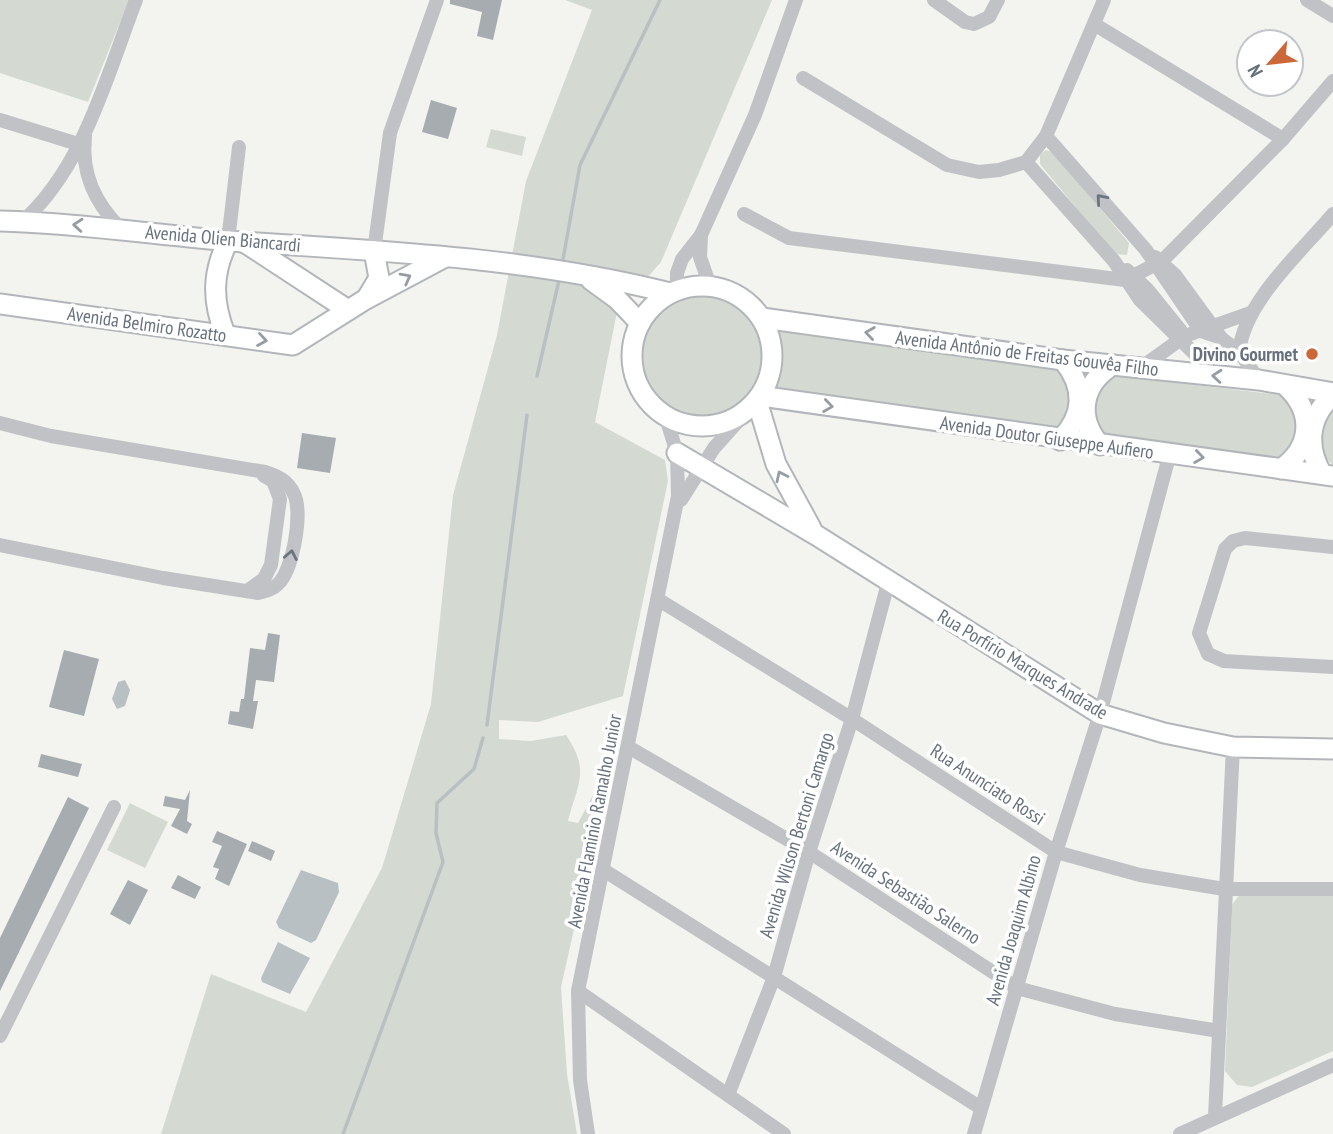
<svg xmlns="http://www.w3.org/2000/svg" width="1333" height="1134" font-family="'PT Sans Narrow',sans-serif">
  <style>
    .green { fill: #d4dad2 }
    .water { fill: #b8c0c4 }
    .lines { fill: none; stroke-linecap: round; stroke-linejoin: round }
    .stream { stroke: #b8c0c4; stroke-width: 3.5 }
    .building { fill: #a7acb1 }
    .secondary-casing { stroke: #b2b6ba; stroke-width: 23 }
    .street { stroke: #c0c2c5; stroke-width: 14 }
    .secondary { stroke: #fff; stroke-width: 19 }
    .oneway { stroke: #6b7581 }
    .oneway2 { stroke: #959ca4 }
    .poi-dot { fill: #cb6739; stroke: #fff; stroke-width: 2.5 }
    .labels { text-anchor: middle; stroke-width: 7; stroke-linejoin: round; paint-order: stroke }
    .street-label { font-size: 19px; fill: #67717d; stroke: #fff }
    .poi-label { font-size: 19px; font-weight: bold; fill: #67717d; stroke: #fff; text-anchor: end }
  </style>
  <rect width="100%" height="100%" fill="#f3f4f0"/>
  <g class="green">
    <path d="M 0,0 L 129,0 L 88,102 L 0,73 Z"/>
    <path d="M 565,0 L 772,0 L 661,262 L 617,312 L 595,422 L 665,460 L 668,481 L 623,696 L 538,722 L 499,720 L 499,739 L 531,741 L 566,735 C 591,771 577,785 568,821 L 578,823 L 613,758 L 561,987 L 567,1074 L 577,1134 L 161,1134 L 211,974 L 306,1012 L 382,868 L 431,704 L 453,495 L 497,335 L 526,181 L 592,10 Z"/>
    <path d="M 491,129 L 526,137 L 522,156 L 486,147 Z"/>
    <path d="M 1046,150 L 1054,153 L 1129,243 L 1127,255 L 1114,254 L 1040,164 L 1040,155 Z"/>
    <circle cx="703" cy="357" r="61"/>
    <path d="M 779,331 L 1057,364 L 1074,383 C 1070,404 1071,422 1049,431 L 773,395 C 783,372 785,355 779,331 Z"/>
    <path d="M 1111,375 L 1288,396 L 1295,400 L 1298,448 L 1280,461 L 1106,441 L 1093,431 L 1095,388 Z"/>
    <path d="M 1333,403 L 1333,465 L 1319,453 L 1323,415 Z"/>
    <path d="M 130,803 L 168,822 L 145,868 L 107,850 Z"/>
    <path d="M 1240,894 L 1333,895 L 1333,1051 L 1252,1087 L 1237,1085 L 1225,1071 L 1232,905 Z"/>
  </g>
  <g class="water">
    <path d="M 125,680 L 130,690 L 125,706 L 117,709 L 112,699 L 118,682 Z"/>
    <path d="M 301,870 L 338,883 L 339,892 L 316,940 L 311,943 L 279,928 L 276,922 Z"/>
    <path d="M 278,942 L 310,958 L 290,994 L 262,982 L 261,978 Z"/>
  </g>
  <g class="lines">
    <g class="stream">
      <path d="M 562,265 L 580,165 L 660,0"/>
      <path d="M 537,376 L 560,276"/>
      <path d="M 487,725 L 527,415"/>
      <path d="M 343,1134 L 443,862 L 436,833 L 437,803 L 474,769 L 483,738"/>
    </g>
  </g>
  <g class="building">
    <path d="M 450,0 L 502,0 L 493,40 L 477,36 L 482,12 L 450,4 Z"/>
    <path d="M 431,100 L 457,108 L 448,139 L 422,132 Z"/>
    <path d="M 302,433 L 336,438 L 330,473 L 297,468 Z"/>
    <path d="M 268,633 L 280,635 L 274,682 L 256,680 L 253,701 L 258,701 L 253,729 L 228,724 L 230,711 L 239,712 L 241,699 L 244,699 L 250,648 L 265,650 Z"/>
    <path d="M 64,650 L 99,659 L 84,716 L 49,707 Z"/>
    <path d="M 41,754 L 82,764 L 78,777 L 38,767 Z"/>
    <path d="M 190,790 L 187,821 L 192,824 L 187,834 L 171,826 L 180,809 L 163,806 L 165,796 L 185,800 Z"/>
    <path d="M 68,797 L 89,808 L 0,991 L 0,938 Z"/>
    <path d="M 217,831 L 247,844 L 229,886 L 215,879 L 219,869 L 213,867 L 222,846 L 212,842 Z"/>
    <path d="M 252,841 L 275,851 L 271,861 L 248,851 Z"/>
    <path d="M 178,875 L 201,887 L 195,899 L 171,888 Z"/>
    <path d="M 128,880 L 148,890 L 130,925 L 110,914 Z"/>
  </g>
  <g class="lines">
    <g class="secondary-casing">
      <g id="secondary">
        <path d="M 0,221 C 82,223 162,236 243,242 C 386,251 531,258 670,293"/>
        <path d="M 244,242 L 348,310"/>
        <path d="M 591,280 L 617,299 L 640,323"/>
        <circle cx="702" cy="356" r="70"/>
        <path d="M 367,298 L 379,278 L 374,251"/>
        <path d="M 0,304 L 293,345 L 366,299 L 445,257"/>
        <path d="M 762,318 L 1063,360 L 1259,380 L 1333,393"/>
        <path d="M 225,334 C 212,301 212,273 228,241"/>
        <path d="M 760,396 L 1333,476"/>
        <path d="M 757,401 L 776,464 L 811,528"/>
        <path d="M 1060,440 C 1085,415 1085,387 1063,360"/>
        <path d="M 1100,445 C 1076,417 1082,384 1113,365"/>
        <path d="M 677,453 L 816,535 L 1100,714 L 1164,733 L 1233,747 L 1333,749"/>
        <path d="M 1281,469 C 1312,447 1314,413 1287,387"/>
        <path d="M 1322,474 C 1306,447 1308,417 1333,395"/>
      </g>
    </g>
    <g class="street">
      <path d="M 934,0 L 965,22 L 974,24 L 989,17 L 998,0"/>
      <path d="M 1307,0 L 1333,16"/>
      <path d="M 1094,24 L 1283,139"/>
      <path d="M 803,78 L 947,165 L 979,172 L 999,170 L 1026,162 L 1046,136 L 1104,0"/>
      <path d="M 0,120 L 78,144"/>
      <path d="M 1046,136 L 1146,250 L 1201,331 L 1221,338"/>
      <path d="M 85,137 C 81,174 95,203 121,229"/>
      <path d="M 1026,162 L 1114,261 L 1140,300 L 1198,357 L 1210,358 L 1239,352 C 1244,302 1301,252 1333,214"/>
      <path d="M 744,214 L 789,238 L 1125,280 L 1162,261 L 1283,139 L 1333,81"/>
      <path d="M 22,222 C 84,167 107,75 136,0"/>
      <path d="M 701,235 L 700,257 L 710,286"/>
      <path d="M 228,241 L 239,147"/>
      <path d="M 374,251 L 390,133 L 437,0"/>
      <path d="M 1155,257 L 1175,275 L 1221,338 L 1239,352 L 1259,380"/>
      <path d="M 1127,270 L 1147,289 L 1181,331"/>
      <path d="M 677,290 L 677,273 L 682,259 L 701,235 L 755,115 L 796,0"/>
      <path d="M 1142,367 L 1185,336 L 1250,313"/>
      <path d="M 0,423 L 51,436 L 265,472 C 278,476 288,481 294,494 C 303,513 293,570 278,584 C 272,590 266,591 258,593 L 163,578 L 0,545"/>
      <path d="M 681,500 L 714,448 L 748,410"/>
      <path d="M 1333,547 L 1245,538 L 1233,541 L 1225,549 L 1199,633 L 1208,654 L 1224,661 L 1333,667"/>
      <path d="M 247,591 L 264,579 L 271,565 L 280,499 L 273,481 L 264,476"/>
      <path d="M 659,600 L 852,719 L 1056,852 L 1140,875 L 1224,889 L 1333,889"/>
      <path d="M 630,748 L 809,852 L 1017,988 L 1115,1014 L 1219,1031"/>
      <path d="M 605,871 L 981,1108"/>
      <path d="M 578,991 L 784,1134"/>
      <path d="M 0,1036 L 114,807"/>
      <path d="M 728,1095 L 774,977 L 809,852 L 852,719 L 888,583"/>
      <path d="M 1215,1116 L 1233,747"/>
      <path d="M 588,1134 L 580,1080 L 578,991 L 678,496 L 677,453 L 665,415"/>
      <path d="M 974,1134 L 1056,852 L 1100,714 L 1170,453"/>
      <path d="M 1180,1134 L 1333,1065"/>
    </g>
    <use href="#secondary" class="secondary"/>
  </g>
  <defs><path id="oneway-chevron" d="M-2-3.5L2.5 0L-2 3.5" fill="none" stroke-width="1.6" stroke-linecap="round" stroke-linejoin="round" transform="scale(1.75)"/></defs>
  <g class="oneway">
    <use href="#oneway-chevron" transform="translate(1101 199) rotate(-131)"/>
    <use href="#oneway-chevron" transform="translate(291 555) rotate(-79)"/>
  </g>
  <g class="oneway2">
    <use href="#oneway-chevron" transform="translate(78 225) rotate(-175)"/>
    <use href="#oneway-chevron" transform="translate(406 278) rotate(-28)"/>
    <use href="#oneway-chevron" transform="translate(870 333) rotate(-172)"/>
    <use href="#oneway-chevron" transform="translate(262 340) rotate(9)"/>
    <use href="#oneway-chevron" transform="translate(1217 376) rotate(-175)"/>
    <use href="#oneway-chevron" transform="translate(828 406) rotate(8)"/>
    <use href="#oneway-chevron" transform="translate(1199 457) rotate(8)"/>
    <use href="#oneway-chevron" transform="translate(781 476) rotate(-116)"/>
  </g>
  <circle class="poi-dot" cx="1312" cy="354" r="7"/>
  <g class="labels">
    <g class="street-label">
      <text transform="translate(223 238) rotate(5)" y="7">Avenida Olien Biancardi</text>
      <text transform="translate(147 324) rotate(8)" y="7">Avenida Belmiro Rozatto</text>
      <text transform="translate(1027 353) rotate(7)" y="7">Avenida Antônio de Freitas Gouvêa Filho</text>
      <text transform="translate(1047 437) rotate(8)" y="7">Avenida Doutor Giuseppe Aufiero</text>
      <text transform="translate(1023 664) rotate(31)" y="7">Rua Porfírio Marques Andrade</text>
      <text transform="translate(988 784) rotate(33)" y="7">Rua Anunciato Rossi</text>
      <text transform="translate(594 821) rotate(-79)" y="7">Avenida Flaminio Ramalho Junior</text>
      <text transform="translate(796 835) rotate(-73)" y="7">Avenida Wilson Bertoni Camargo</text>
      <text transform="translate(906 892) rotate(33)" y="7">Avenida Sebastião Salerno</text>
      <text transform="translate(1013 930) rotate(-74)" y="7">Avenida Joaquim Albino</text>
    </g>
    <g class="poi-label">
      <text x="1298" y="361">Divino Gourmet</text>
    </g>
  </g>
  <g transform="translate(1270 63) rotate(242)"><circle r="33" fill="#ffffff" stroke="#c2c6cb" stroke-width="2"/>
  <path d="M0-5L12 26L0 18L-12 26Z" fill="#cb6739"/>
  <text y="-10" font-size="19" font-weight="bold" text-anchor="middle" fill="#67717d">N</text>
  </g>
</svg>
